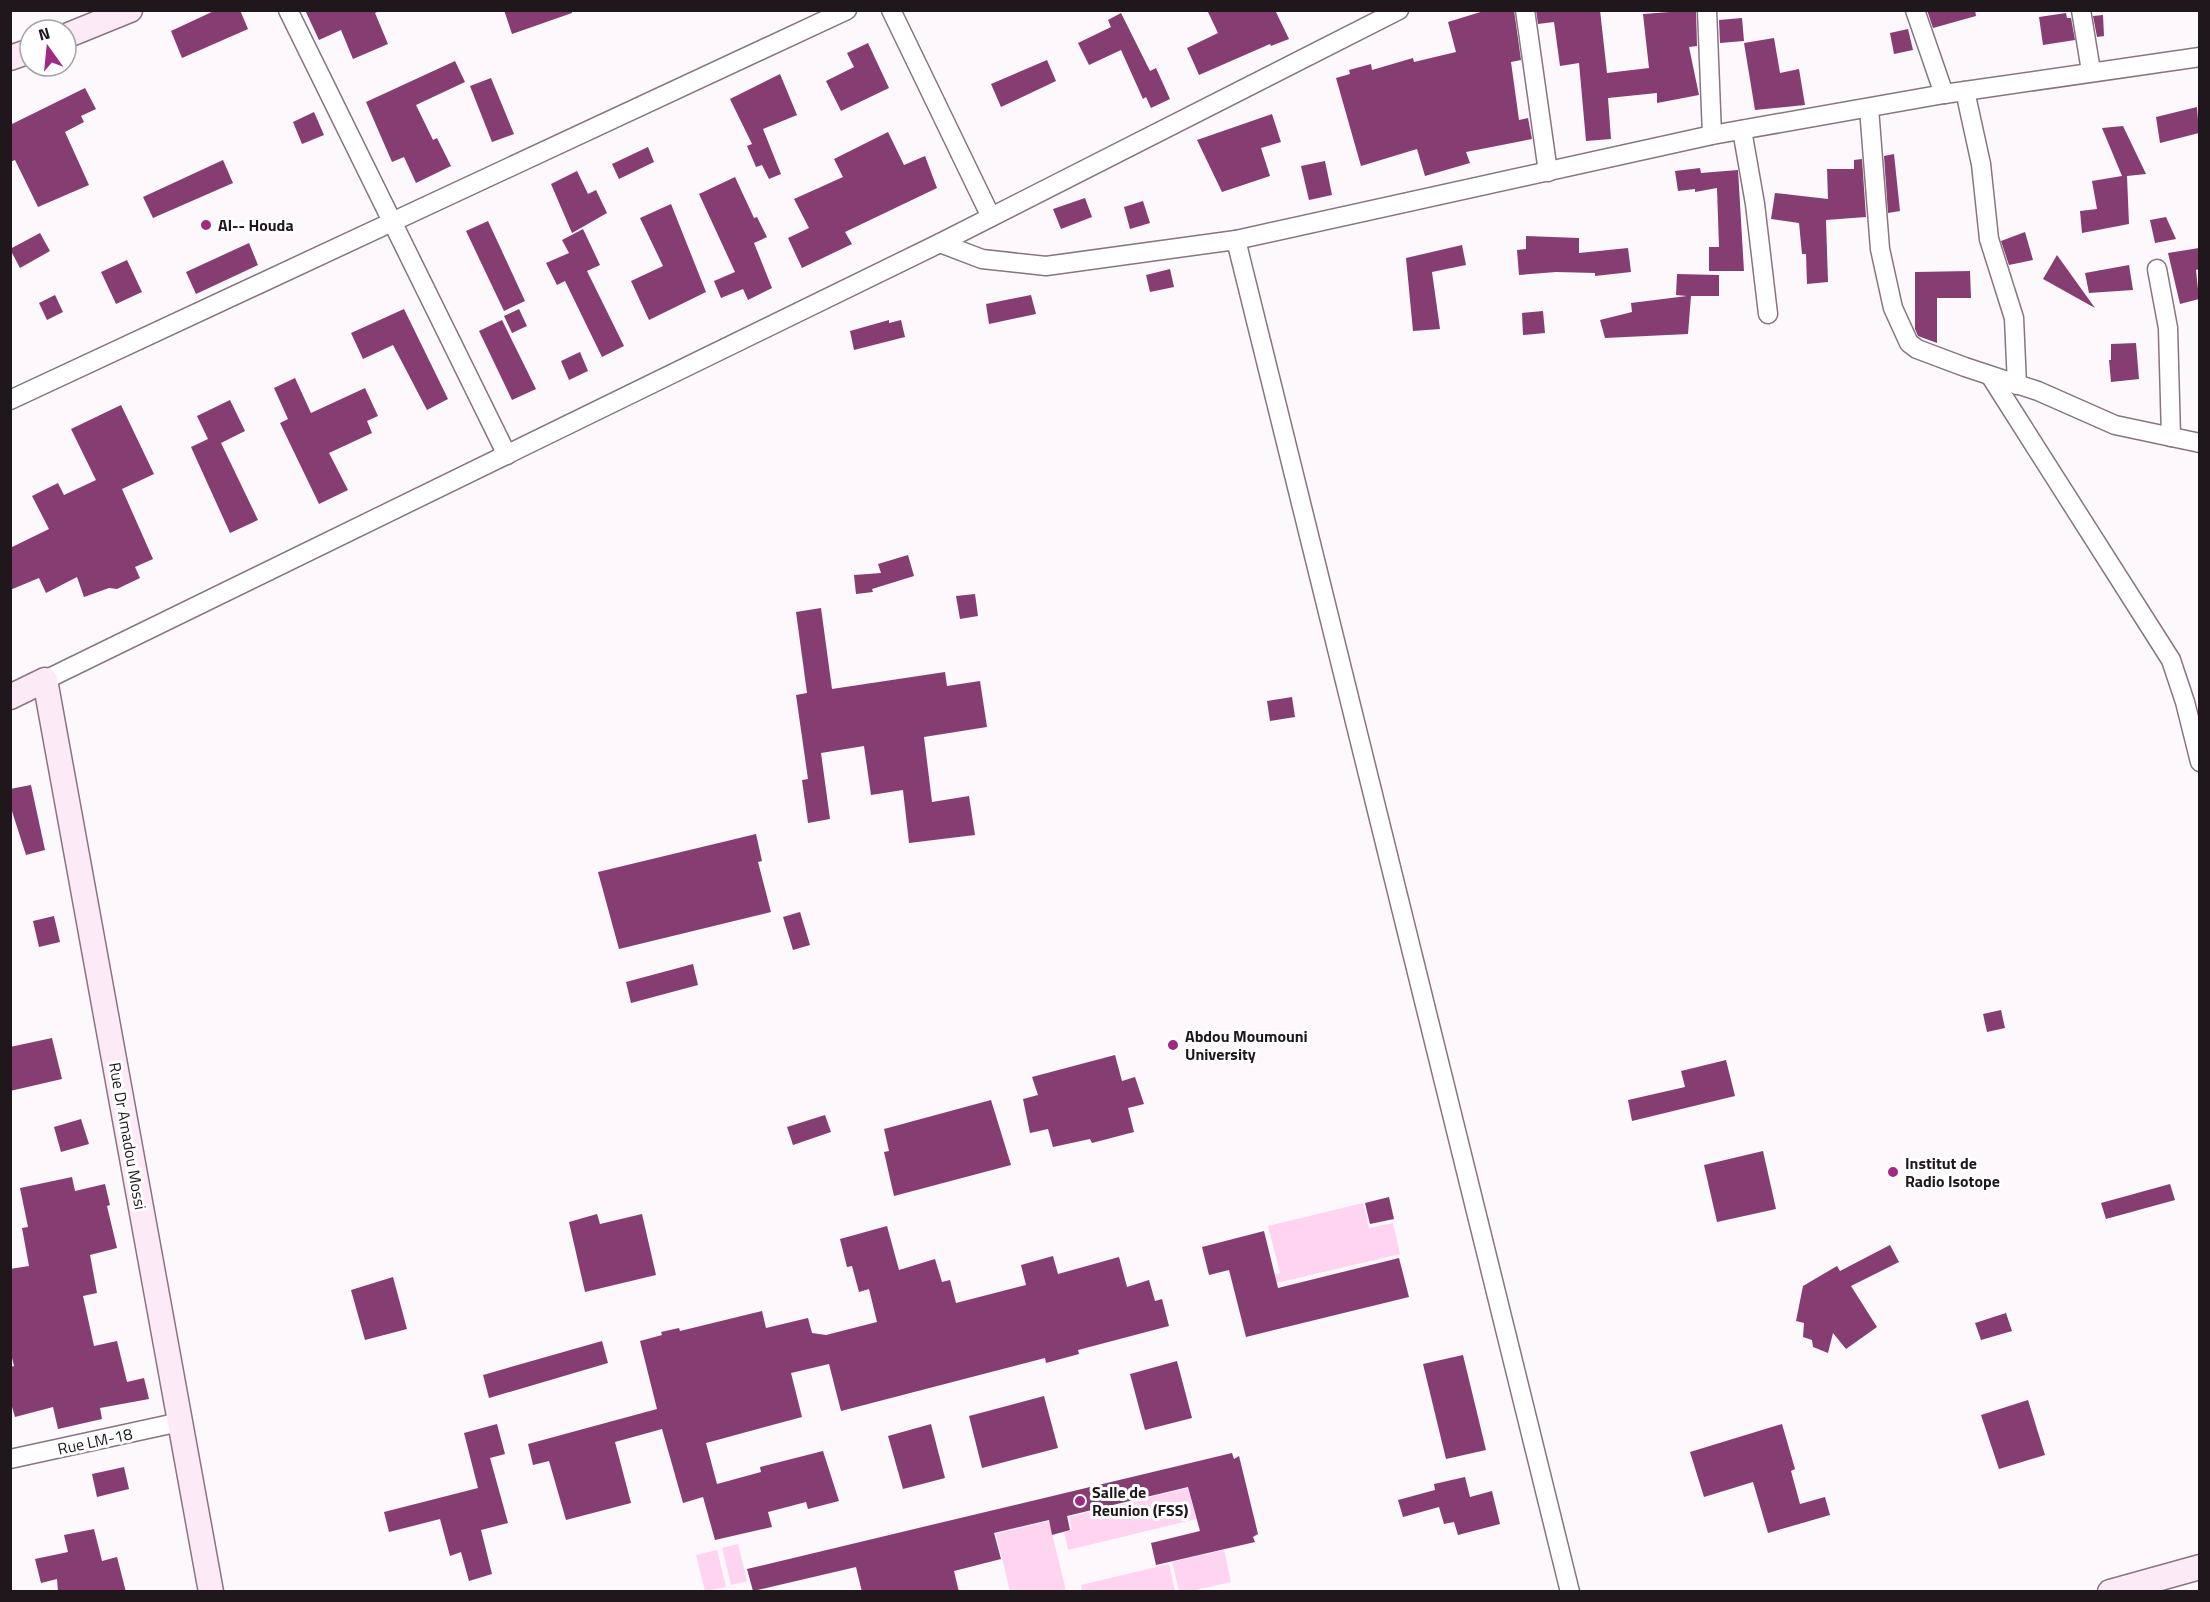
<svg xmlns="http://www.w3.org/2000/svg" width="2210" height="1602" font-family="'Titillium Web',sans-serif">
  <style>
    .green { fill: #fed4f0 }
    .building { fill: #853d72 }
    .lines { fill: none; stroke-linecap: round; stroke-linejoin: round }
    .street-casing { stroke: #897482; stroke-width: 21 }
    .secondary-casing { stroke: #897482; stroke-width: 27 }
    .street { stroke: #fff; stroke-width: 18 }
    .secondary { stroke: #fceaf6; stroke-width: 24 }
    .poi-dot { fill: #9e2a84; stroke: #fff; stroke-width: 2 }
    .labels { text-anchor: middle; stroke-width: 6; stroke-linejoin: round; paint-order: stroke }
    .poi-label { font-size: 16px; font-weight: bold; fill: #20171d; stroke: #fff; text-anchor: start }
    .street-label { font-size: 16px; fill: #20171d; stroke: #fff }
  </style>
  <rect width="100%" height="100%" fill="#fdf8fb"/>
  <g class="green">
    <path d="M 1363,1203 L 1369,1228 L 1393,1223 L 1400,1254 L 1247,1290 L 1251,1280 L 1280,1273 L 1268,1226 Z"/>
    <path d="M 1188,1488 L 1196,1519 L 1068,1550 L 1064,1532 L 1072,1530 L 1069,1517 Z"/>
    <path d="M 1049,1521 L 1066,1591 L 1010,1591 L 996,1534 Z"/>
    <path d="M 738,1544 L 747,1581 L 731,1585 L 722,1548 Z"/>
    <path d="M 717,1550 L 726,1587 L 705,1591 L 696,1555 Z"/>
    <path d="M 1224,1550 L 1231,1582 L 1191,1591 L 1179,1591 L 1172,1562 Z"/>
    <path d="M 1169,1564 L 1175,1591 L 1082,1591 L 1081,1585 Z"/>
  </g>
  <g class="building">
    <path d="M 216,10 L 240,10 L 248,29 L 182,58 L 171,31 Z"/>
    <path d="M 305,10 L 381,10 L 375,13 L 388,44 L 353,59 L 341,30 L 319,40 Z"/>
    <path d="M 504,10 L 571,10 L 572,13 L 512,34 Z"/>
    <path d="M 1207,10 L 1275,10 L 1289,39 L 1271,46 L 1270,44 L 1199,75 L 1187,48 L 1218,33 Z"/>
    <path d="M 1487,10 L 1514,10 L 1521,60 L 1511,62 L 1519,120 L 1528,118 L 1532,139 L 1466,152 L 1470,163 L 1425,176 L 1417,149 L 1361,166 L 1336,78 L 1350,74 L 1349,70 L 1371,64 L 1372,70 L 1413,58 L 1414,62 L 1456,52 L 1448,22 Z"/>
    <path d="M 1536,10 L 1600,10 L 1607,73 L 1649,68 L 1643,14 L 1696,10 L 1697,46 L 1689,47 L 1699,95 L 1657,103 L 1657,93 L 1608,98 L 1611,139 L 1586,141 L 1579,63 L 1560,66 L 1554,22 L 1538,24 Z"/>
    <path d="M 1927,10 L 1975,10 L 1976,16 L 1933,28 Z"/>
    <path d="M 1121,13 L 1150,71 L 1156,68 L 1170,99 L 1151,108 L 1146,97 L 1143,99 L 1121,50 L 1089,65 L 1078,43 L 1111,27 L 1108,20 Z"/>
    <path d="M 2066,13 L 2067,18 L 2071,18 L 2075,40 L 2043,45 L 2039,17 Z"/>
    <path d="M 2103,15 L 2104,36 L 2097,37 L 2093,16 Z"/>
    <path d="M 1742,18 L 1744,41 L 1720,43 L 1719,20 Z"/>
    <path d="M 1908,29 L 1913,50 L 1894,54 L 1890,33 Z"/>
    <path d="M 1774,38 L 1780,73 L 1799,69 L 1805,105 L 1755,110 L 1744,43 Z"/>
    <path d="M 868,43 L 889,88 L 841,111 L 826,81 L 854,67 L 847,53 Z"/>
    <path d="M 1047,60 L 1056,81 L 1001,107 L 991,84 Z"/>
    <path d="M 455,61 L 465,82 L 416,105 L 433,140 L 437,138 L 451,166 L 416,183 L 404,157 L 392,162 L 366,102 Z"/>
    <path d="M 780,74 L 797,115 L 763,129 L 781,174 L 769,179 L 762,165 L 756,167 L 747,146 L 752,144 L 730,99 Z"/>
    <path d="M 491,78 L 514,134 L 492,142 L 470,86 Z"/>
    <path d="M 85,88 L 96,109 L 81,116 L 84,122 L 65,132 L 89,185 L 38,207 L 15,160 L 10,162 L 10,125 Z"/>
    <path d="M 2197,107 L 2199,133 L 2160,143 L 2156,117 Z"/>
    <path d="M 314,112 L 324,135 L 302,144 L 293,122 Z"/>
    <path d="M 1272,114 L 1281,142 L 1261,148 L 1270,176 L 1222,192 L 1197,140 Z"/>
    <path d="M 2123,126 L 2146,174 L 2127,176 L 2129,224 L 2082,233 L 2080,211 L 2097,209 L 2092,181 L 2122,176 L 2102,128 Z"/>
    <path d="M 888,132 L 904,165 L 925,156 L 937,188 L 845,232 L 852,244 L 802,268 L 788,238 L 809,228 L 794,199 L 843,177 L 834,159 Z"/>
    <path d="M 648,147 L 654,162 L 619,179 L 612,164 Z"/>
    <path d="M 1894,154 L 1900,211 L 1888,213 L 1884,156 Z"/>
    <path d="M 1862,159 L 1866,217 L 1826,220 L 1828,282 L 1807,284 L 1806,254 L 1802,254 L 1799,223 L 1771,219 L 1775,193 L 1828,199 L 1827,169 L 1854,169 L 1854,160 Z"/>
    <path d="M 223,160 L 233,183 L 153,218 L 143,197 Z"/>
    <path d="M 1325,161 L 1332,195 L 1309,200 L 1301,166 Z"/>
    <path d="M 1700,168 L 1701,173 L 1738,170 L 1744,271 L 1709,271 L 1709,247 L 1719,247 L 1717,188 L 1695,192 L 1695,189 L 1678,191 L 1675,171 Z"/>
    <path d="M 577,171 L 588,194 L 596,190 L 607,213 L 572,233 L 551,184 Z"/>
    <path d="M 735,177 L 754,218 L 757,217 L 767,237 L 754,243 L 772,288 L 748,300 L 743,289 L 721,298 L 714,281 L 735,272 L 699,194 Z"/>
    <path d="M 1085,198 L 1092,217 L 1061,229 L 1053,209 Z"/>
    <path d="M 1143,201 L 1150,223 L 1130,229 L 1124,207 Z"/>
    <path d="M 671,204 L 706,292 L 649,320 L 631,281 L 663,266 L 640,218 Z"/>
    <path d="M 2166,217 L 2176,239 L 2155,243 L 2150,220 Z"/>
    <path d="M 488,221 L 525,301 L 504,311 L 466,231 Z"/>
    <path d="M 583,229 L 600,265 L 587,271 L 624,346 L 602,357 L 565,281 L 557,285 L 546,263 L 569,253 L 562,240 Z"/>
    <path d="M 2025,232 L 2033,260 L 2009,265 L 2001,241 Z"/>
    <path d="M 40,233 L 50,251 L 20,268 L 10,249 Z"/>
    <path d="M 1526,236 L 1579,238 L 1579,253 L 1628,248 L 1631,272 L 1595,276 L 1595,273 L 1556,272 L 1519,275 L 1517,250 L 1526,249 Z"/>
    <path d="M 249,243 L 258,265 L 196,294 L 186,272 Z"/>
    <path d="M 1462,245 L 1466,265 L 1432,272 L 1440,329 L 1413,331 L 1406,258 Z"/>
    <path d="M 2199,248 L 2199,269 L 2196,270 L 2199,299 L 2180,304 L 2168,253 Z"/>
    <path d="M 2057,255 L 2095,308 L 2043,279 Z"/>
    <path d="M 127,260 L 142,292 L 116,304 L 101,272 Z"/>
    <path d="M 2129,265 L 2133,290 L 2089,293 L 2085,273 Z"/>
    <path d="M 1170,269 L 1174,287 L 1150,292 L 1146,275 Z"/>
    <path d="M 1970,271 L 1971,298 L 1937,298 L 1937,343 L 1918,336 L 1915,329 L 1915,272 Z"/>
    <path d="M 1677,274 L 1719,275 L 1719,296 L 1691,296 L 1688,334 L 1605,338 L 1600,320 L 1632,312 L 1631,303 L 1687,296 L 1676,295 Z"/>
    <path d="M 55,295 L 63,312 L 47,320 L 39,303 Z"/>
    <path d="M 1031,295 L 1036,314 L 989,324 L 986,304 Z"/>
    <path d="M 404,309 L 448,399 L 427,410 L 393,345 L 363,359 L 351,333 Z"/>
    <path d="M 519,309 L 527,326 L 512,333 L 504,316 Z"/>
    <path d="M 1543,311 L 1545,333 L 1523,335 L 1522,313 Z"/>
    <path d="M 502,320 L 536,389 L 512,400 L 479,331 Z"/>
    <path d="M 889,320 L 889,323 L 901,320 L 905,337 L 854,350 L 850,331 Z"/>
    <path d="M 2136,343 L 2139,379 L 2111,382 L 2109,360 L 2111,360 L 2111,344 Z"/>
    <path d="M 580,352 L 588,371 L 569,380 L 561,361 Z"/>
    <path d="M 295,378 L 311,413 L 365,388 L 378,416 L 367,421 L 372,433 L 329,453 L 348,490 L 319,504 L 280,423 L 288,419 L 274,388 Z"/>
    <path d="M 230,400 L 245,431 L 221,443 L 258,520 L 230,533 L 191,447 L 208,439 L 197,416 Z"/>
    <path d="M 121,405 L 154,474 L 122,489 L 153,559 L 135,567 L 140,578 L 117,589 L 109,588 L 84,597 L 77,577 L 46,593 L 39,578 L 10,590 L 10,548 L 49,529 L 32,496 L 58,483 L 64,495 L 96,480 L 71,429 Z"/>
    <path d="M 908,555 L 914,576 L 872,589 L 873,592 L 856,594 L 854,575 L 881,573 L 878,564 Z"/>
    <path d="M 975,594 L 978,616 L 960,619 L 956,596 Z"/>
    <path d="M 821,608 L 832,689 L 945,672 L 947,686 L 980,681 L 987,727 L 924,737 L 932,802 L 969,796 L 975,835 L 909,843 L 903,790 L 871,795 L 864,746 L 821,753 L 830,819 L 808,823 L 802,780 L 808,779 L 796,695 L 807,693 L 796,612 Z"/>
    <path d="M 1292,697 L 1295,717 L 1270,721 L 1267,701 Z"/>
    <path d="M 31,785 L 45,850 L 26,855 L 10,805 L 10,789 Z"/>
    <path d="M 756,834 L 762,861 L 758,862 L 771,912 L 619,949 L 598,872 Z"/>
    <path d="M 800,912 L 810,945 L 793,950 L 783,917 Z"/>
    <path d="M 54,916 L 60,942 L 39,947 L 33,921 Z"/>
    <path d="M 693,964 L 698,985 L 631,1003 L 626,982 Z"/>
    <path d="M 2001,1010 L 2005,1028 L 1987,1032 L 1983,1014 Z"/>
    <path d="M 52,1038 L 62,1079 L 10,1091 L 10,1047 Z"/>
    <path d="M 1115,1055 L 1122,1081 L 1135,1077 L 1144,1104 L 1128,1108 L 1134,1132 L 1092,1143 L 1090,1139 L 1053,1147 L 1048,1129 L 1030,1133 L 1023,1099 L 1038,1095 L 1032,1077 Z"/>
    <path d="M 1726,1060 L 1735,1096 L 1632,1121 L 1628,1100 L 1685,1087 L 1681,1071 Z"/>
    <path d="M 991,1100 L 1011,1165 L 894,1196 L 884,1152 L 889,1151 L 884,1129 Z"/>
    <path d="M 825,1115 L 831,1132 L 793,1145 L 787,1127 Z"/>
    <path d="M 81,1119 L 89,1144 L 61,1152 L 54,1127 Z"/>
    <path d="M 1763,1151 L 1776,1209 L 1717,1222 L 1704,1165 Z"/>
    <path d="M 72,1177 L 75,1191 L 105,1184 L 110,1205 L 107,1206 L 117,1248 L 90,1255 L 97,1293 L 83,1296 L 94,1346 L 117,1341 L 127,1382 L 144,1378 L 149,1399 L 100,1408 L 102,1419 L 58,1429 L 53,1407 L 15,1417 L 10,1400 L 10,1367 L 14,1366 L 10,1350 L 10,1269 L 29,1266 L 22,1228 L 28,1227 L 20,1188 Z"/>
    <path d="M 2170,1184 L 2175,1200 L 2106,1219 L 2101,1203 Z"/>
    <path d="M 1389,1197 L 1394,1219 L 1370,1224 L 1365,1203 Z"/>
    <path d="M 597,1214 L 600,1224 L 642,1214 L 656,1275 L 585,1292 L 569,1222 Z"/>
    <path d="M 887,1226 L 899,1270 L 935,1259 L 942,1282 L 950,1280 L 956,1303 L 1026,1285 L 1021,1265 L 1053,1256 L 1058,1274 L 1119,1257 L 1127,1287 L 1149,1280 L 1155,1301 L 1162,1299 L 1169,1326 L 1078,1350 L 1079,1354 L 1046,1363 L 1045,1358 L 841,1411 L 829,1364 L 791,1373 L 802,1417 L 706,1443 L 717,1484 L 761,1472 L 760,1467 L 823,1451 L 839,1501 L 808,1509 L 806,1502 L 768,1512 L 772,1527 L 715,1540 L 703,1497 L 683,1503 L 662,1429 L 615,1442 L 631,1503 L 566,1520 L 549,1461 L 533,1465 L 528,1444 L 657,1409 L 640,1341 L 662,1335 L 661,1332 L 679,1328 L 680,1331 L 762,1311 L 766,1328 L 808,1318 L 812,1333 L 826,1335 L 877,1322 L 869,1289 L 859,1292 L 852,1266 L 847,1267 L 840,1239 Z"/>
    <path d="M 1264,1231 L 1278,1288 L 1399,1258 L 1409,1297 L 1246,1337 L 1229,1270 L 1209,1275 L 1202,1247 Z"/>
    <path d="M 1890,1245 L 1899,1262 L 1851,1286 L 1877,1327 L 1846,1349 L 1833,1333 L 1828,1353 L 1813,1347 L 1812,1340 L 1803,1337 L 1804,1323 L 1796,1321 L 1803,1286 L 1837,1266 L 1840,1271 Z"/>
    <path d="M 393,1277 L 407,1329 L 365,1340 L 351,1290 Z"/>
    <path d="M 2006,1313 L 2012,1331 L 1981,1340 L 1975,1323 Z"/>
    <path d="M 602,1341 L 608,1363 L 489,1398 L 483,1375 Z"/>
    <path d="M 1463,1355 L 1486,1450 L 1446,1459 L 1423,1364 Z"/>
    <path d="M 1177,1361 L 1192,1418 L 1145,1430 L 1130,1374 Z"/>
    <path d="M 1044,1396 L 1058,1448 L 982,1468 L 969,1416 Z"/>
    <path d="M 2028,1400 L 2045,1455 L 1999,1469 L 1981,1415 Z"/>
    <path d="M 497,1424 L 505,1454 L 490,1458 L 508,1523 L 481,1530 L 492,1574 L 469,1581 L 461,1552 L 450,1556 L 440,1519 L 389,1532 L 384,1512 L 478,1488 L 464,1433 Z"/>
    <path d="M 931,1424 L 945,1478 L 903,1489 L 888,1436 Z"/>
    <path d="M 1782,1424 L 1795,1469 L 1791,1471 L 1800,1504 L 1825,1497 L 1830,1515 L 1768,1533 L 1753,1482 L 1704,1497 L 1690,1452 Z"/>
    <path d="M 1232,1453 L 1234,1459 L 1239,1456 L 1258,1534 L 1253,1537 L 1255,1542 L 1156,1565 L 1151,1543 L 1200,1531 L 1188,1487 L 1067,1516 L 1070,1530 L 1052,1535 L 1049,1520 L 994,1533 L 1001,1559 L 954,1571 L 959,1592 L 862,1592 L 856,1567 L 753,1591 L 747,1569 Z"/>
    <path d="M 124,1467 L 129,1489 L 97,1497 L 92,1474 Z"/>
    <path d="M 1465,1477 L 1470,1497 L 1492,1491 L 1500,1524 L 1458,1535 L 1454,1522 L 1444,1524 L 1439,1507 L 1403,1517 L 1398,1500 L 1435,1490 L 1434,1484 Z"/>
    <path d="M 94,1529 L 102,1561 L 117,1557 L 126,1592 L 58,1592 L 57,1579 L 41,1583 L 35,1559 L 68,1552 L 64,1535 Z"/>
  </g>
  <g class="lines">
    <g class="street-casing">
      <g id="street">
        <path d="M 288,10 L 507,455"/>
        <path d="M 891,10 L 991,217"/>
        <path d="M 1525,10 L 1548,172"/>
        <path d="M 1707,10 L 1712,135"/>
        <path d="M 1915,10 L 1944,94"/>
        <path d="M 2081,10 L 2091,71"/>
        <path d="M 1965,91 L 1981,164 L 1989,239 L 2014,318 L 2017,385"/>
        <path d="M 1869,108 L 1880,249 L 1893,308 L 1909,343 L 1917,349 L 1965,367 L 2038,391 L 2115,425 L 2200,443"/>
        <path d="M 1742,130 L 1755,204 L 1768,314"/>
        <path d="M 1236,240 L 1570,1592"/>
        <path d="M 940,243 L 982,259 L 1046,266 L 1236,240 L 1712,135 L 1944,94 L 2200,57"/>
        <path d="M 2157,269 L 2168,328 L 2171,437"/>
        <path d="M 1991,377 L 2171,660 L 2185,702 L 2200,762"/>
        <path d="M 10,400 L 847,10"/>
        <path d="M 45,680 L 940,243 L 1399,10"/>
        <path d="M 10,1459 L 180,1422"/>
      </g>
    </g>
    <g class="secondary-casing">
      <g id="secondary">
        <path d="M 66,36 L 130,10"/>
        <path d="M 10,58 L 30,51"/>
        <path d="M 10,697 L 45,680 L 211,1592"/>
        <path d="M 2110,1592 L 2200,1567"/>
      </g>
    </g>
    <use href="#street" class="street"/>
    <use href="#secondary" class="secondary"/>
  </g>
  <g class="poi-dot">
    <circle cx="206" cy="225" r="6"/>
    <circle cx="1173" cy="1045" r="6"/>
    <circle cx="1893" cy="1172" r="6"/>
    <circle cx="1080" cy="1501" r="6"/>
  </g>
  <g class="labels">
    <g class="poi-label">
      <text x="218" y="231">Al-- Houda</text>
      <text x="1185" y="1042">Abdou Moumouni<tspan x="1185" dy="18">University</tspan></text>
      <text x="1905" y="1169">Institut de<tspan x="1905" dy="18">Radio Isotope</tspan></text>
      <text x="1092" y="1498">Salle de<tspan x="1092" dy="18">Reunion (FSS)</tspan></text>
    </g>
    <g class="street-label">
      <text transform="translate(128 1136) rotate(80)" y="6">Rue Dr Amadou Mossi</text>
      <text transform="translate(95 1441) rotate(-12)" y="6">Rue LM-18</text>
    </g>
  </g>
  <rect width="2210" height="1602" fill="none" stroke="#20171d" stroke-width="24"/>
  <g transform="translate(48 48) rotate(345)"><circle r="28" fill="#ffffff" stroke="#a6a2a5" stroke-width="1.5"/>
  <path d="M0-4.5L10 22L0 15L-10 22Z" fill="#9e2a84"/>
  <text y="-9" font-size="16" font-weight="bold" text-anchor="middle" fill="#20171d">N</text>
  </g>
</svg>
